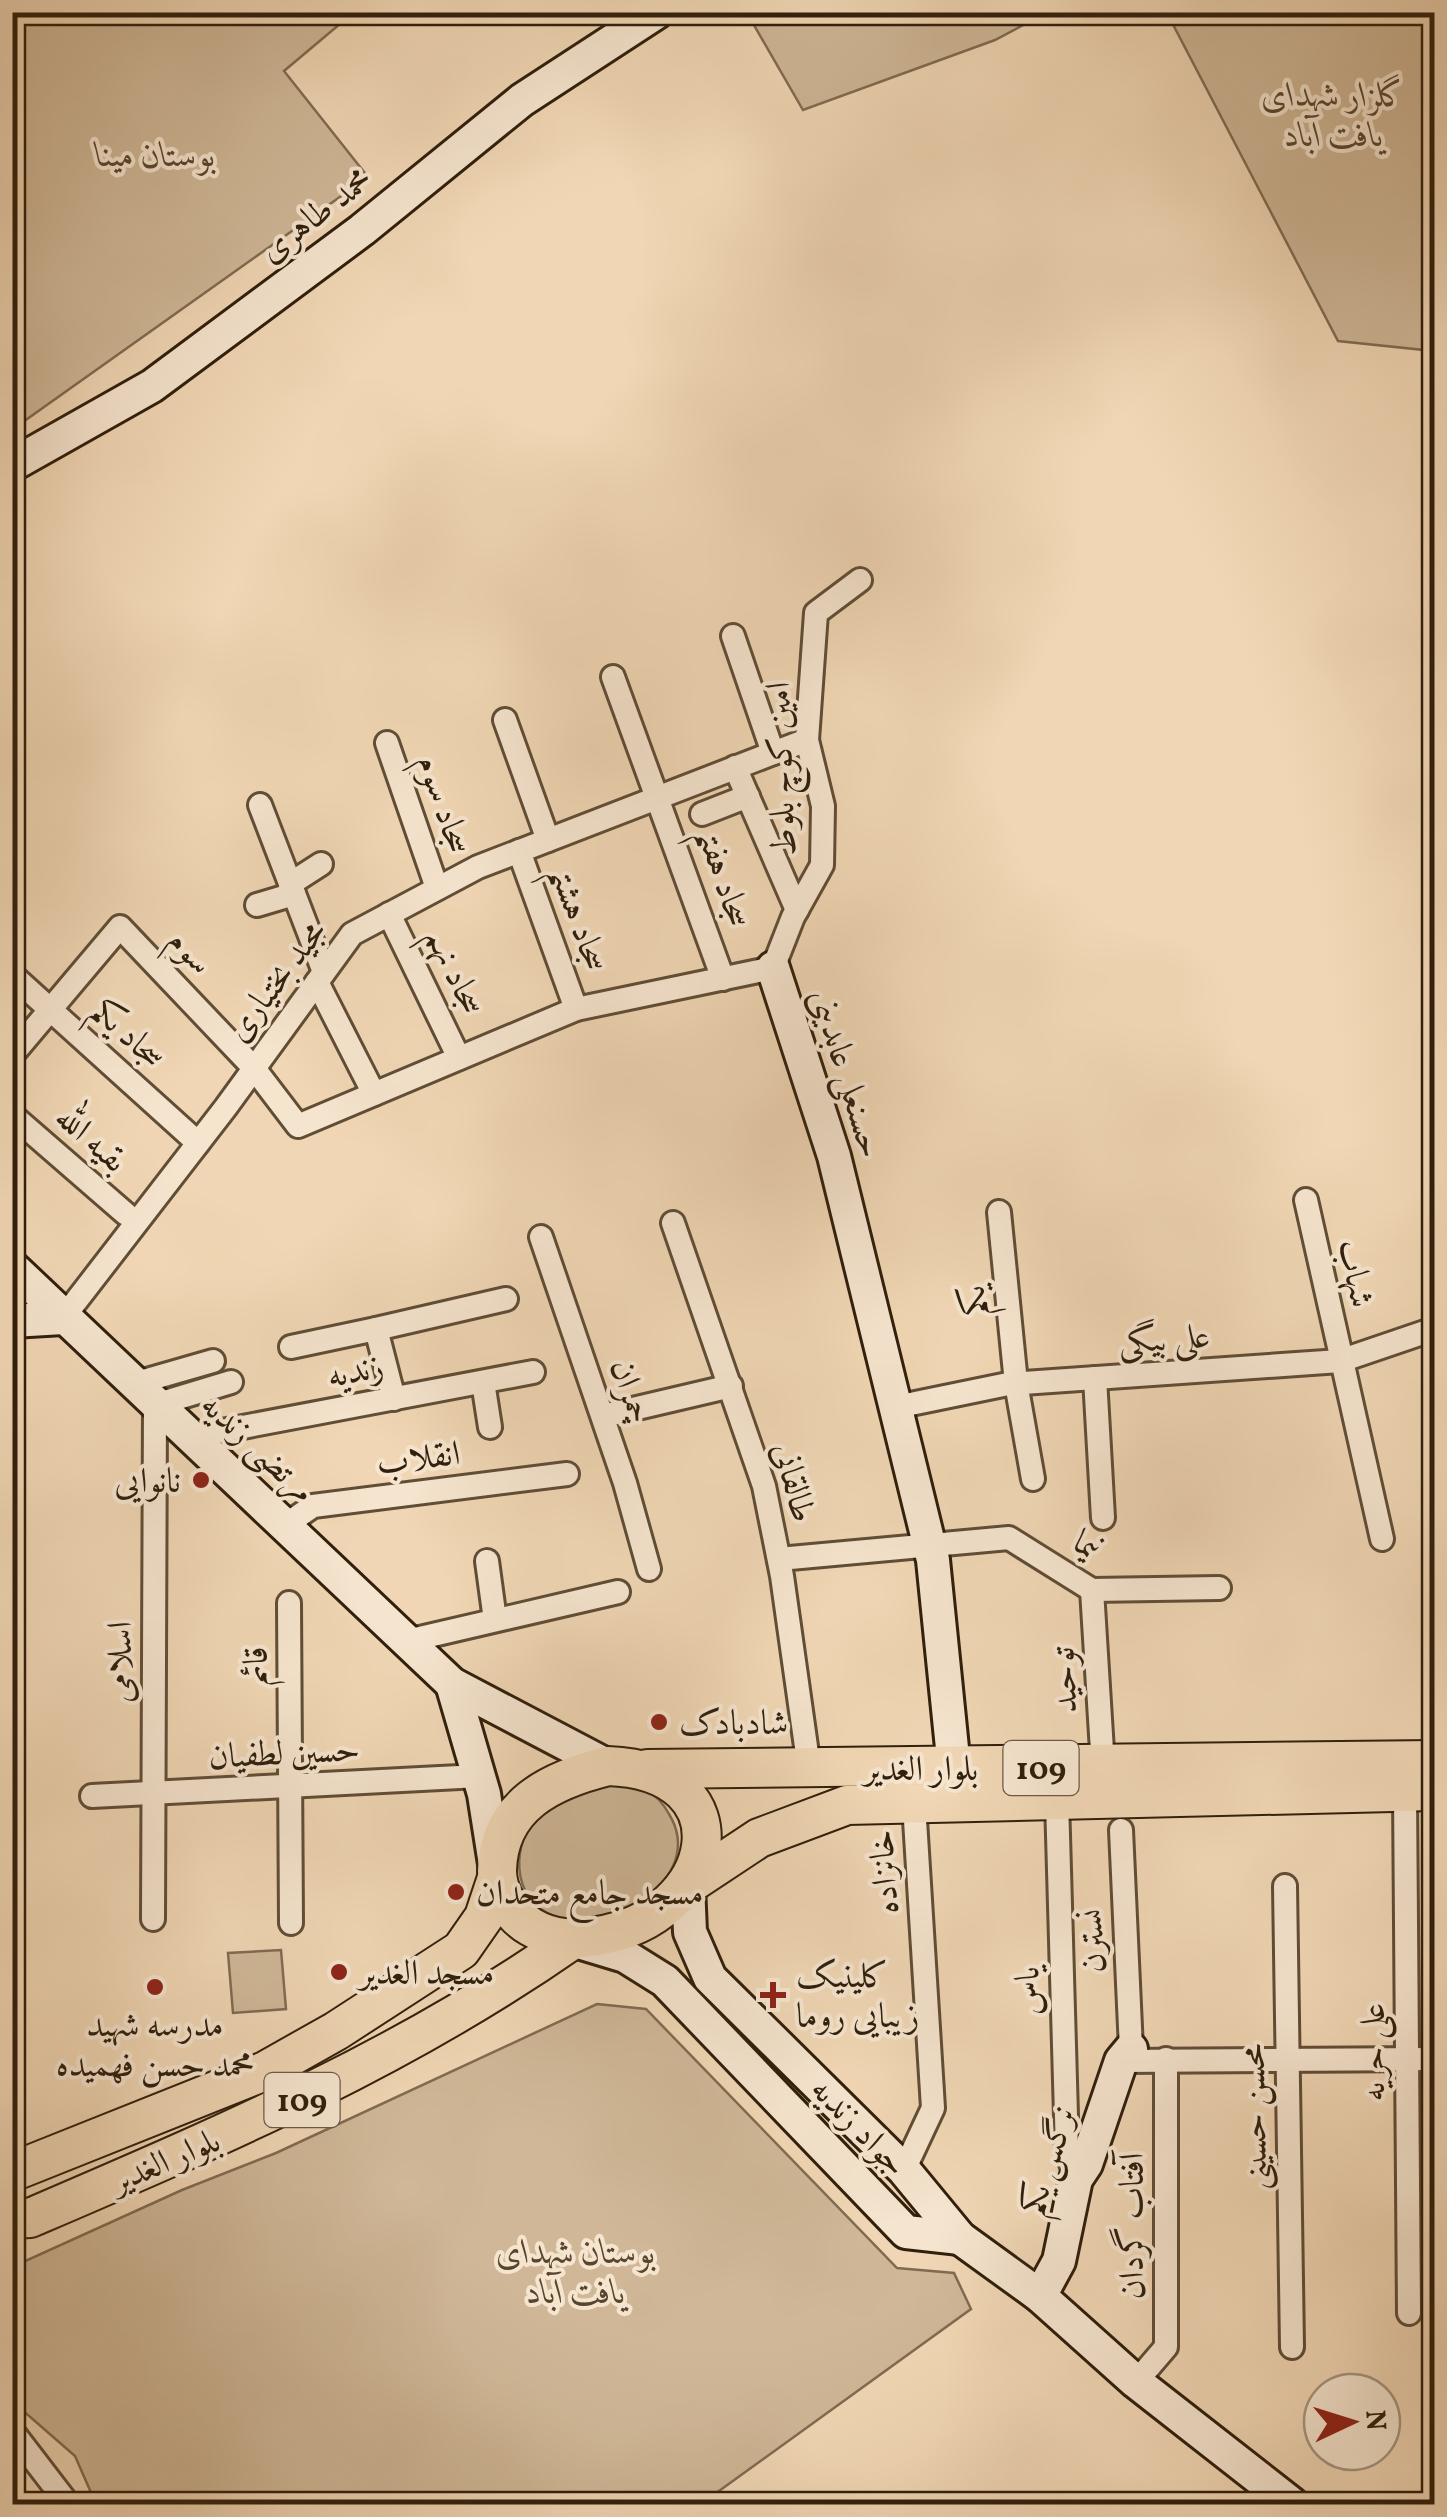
<svg xmlns="http://www.w3.org/2000/svg" width="1447" height="2517" font-family="Vollkorn,Amiri,serif">
  <style>
    .green { fill: #cfb797; stroke: #806b52; stroke-width: 2.5 }
    .lines { fill: none; stroke-linecap: round; stroke-linejoin: round }
    .street-casing { stroke: #604d36; stroke-width: 28 }
    .secondary-casing { stroke: #301f0c; stroke-width: 38 }
    .primary-casing { stroke: #301f0c; stroke-width: 42 }
    .street { stroke: #f5e4ce; stroke-width: 22 }
    .secondary { stroke: #f5e4ce; stroke-width: 32 }
    .primary { stroke: #f0d6b4; stroke-width: 38 }
    .poi-dot { fill: #8f2418; stroke: #f5e4ce; stroke-width: 4 }
    .labels { text-anchor: middle; stroke-width: 8; stroke-linejoin: round; paint-order: stroke }
    .shield { fill: #f5e4ce; stroke: #6b5a46; stroke-width: 2.5 }
    .shield-label { font-size: 32px; font-weight: bold; fill: #301f0c }
    .park-label { font-size: 35px; font-style: italic; fill: #58452f; stroke: #f5e4ce }
    .street-label { font-size: 35px; fill: #301f0c; stroke: #f5e4ce }
    .poi-label { font-size: 35px; fill: #301f0c; stroke: #f5e4ce; text-anchor: start }
  </style>
  <rect width="100%" height="100%" fill="#f0d6b4"/>
  <filter id="stains"><feTurbulence type="fractalNoise" baseFrequency=".002" numOctaves="4"/><feColorMatrix values="0 0 0 0 .2 0 0 0 0 .09 0 0 0 0 .02 0 0 0 .5 -.17"/></filter>
  <radialGradient id="worn" r=".72"><stop offset=".6" stop-color="#630" stop-opacity="0"/><stop offset="1" stop-color="#630" stop-opacity=".3"/></radialGradient>
  <g class="green">
    <path d="M 13,12 L 353,13 L 284,71 L 368,177 L 13,429 Z"/>
    <path d="M 747,13 L 1046,13 L 995,40 L 803,110 Z"/>
    <path d="M 1167,13 L 1434,13 L 1434,351 L 1338,341 Z"/>
    <path d="M 604,1781 C 618,1784 637,1785 649,1792 C 657,1796 665,1807 669,1814 C 708,1878 610,1936 556,1917 C 509,1901 510,1840 542,1811 C 558,1797 585,1789 604,1781 Z"/>
    <path d="M 281,1950 L 286,2009 L 233,2013 L 228,1953 Z"/>
    <path d="M 597,2004 L 646,2009 L 897,2268 L 954,2273 L 971,2309 L 701,2504 L 96,2504 L 75,2456 L 13,2402 L 13,2273 L 23,2262 L 182,2190 L 276,2153 Z"/>
  </g>
  <g class="lines">
    <g class="street-casing">
      <g id="street">
        <path d="M 733,636 L 773,753"/>
        <path d="M 613,677 L 723,979"/>
        <path d="M 505,720 L 548,840"/>
        <path d="M 387,743 L 437,888"/>
        <path d="M 735,767 L 797,910"/>
        <path d="M 260,805 L 324,972"/>
        <path d="M 702,814 L 748,796"/>
        <path d="M 519,851 L 576,1009"/>
        <path d="M 290,884 L 321,864"/>
        <path d="M 257,905 L 294,894"/>
        <path d="M 389,914 L 459,1058"/>
        <path d="M 12,975 L 198,1143"/>
        <path d="M 317,982 L 374,1094"/>
        <path d="M 12,1055 L 120,927 L 253,1067 L 298,1126 L 576,1009 L 773,968 L 793,917 L 822,865 L 823,806 L 807,740 L 816,613 L 860,580"/>
        <path d="M 12,1115 L 126,1214"/>
        <path d="M 1306,1200 L 1382,1539"/>
        <path d="M 999,1212 L 1016,1383 L 1033,1479"/>
        <path d="M 673,1223 L 764,1486 L 782,1576 L 809,1768"/>
        <path d="M 541,1237 L 625,1483 L 649,1569"/>
        <path d="M 63,1318 L 226,1107 L 352,934 L 478,867 L 807,740"/>
        <path d="M 291,1347 L 376,1329"/>
        <path d="M 1095,1378 L 1103,1518"/>
        <path d="M 483,1382 L 490,1427"/>
        <path d="M 133,1384 L 213,1361"/>
        <path d="M 394,1399 L 376,1329 L 506,1299"/>
        <path d="M 896,1407 L 1008,1384 L 1340,1361 L 1434,1329"/>
        <path d="M 603,1416 L 731,1386"/>
        <path d="M 190,1437 L 533,1372"/>
        <path d="M 284,1526 L 313,1506 L 567,1474"/>
        <path d="M 779,1559 L 1009,1538 L 1092,1590 L 1219,1588"/>
        <path d="M 487,1561 L 495,1620"/>
        <path d="M 1092,1590 L 1103,1767"/>
        <path d="M 289,1603 L 291,1923"/>
        <path d="M 407,1641 L 618,1592"/>
        <path d="M 1405,1792 L 1409,2313"/>
        <path d="M 92,1796 L 479,1776"/>
        <path d="M 1057,1800 L 1067,2151 L 1076,2179"/>
        <path d="M 1121,1830 L 1131,2049"/>
        <path d="M 1285,1886 L 1292,2347"/>
        <path d="M 153,1919 L 155,1405 L 231,1382"/>
        <path d="M 1121,2061 L 1434,2059"/>
        <path d="M 904,2170 L 933,2108 L 914,1804"/>
        <path d="M 1136,2382 L 1166,2347 L 1166,2059"/>
        <path d="M 12,2431 L 68,2504"/>
      </g>
    </g>
    <g class="secondary-casing">
      <g id="secondary">
        <path d="M 12,465 L 152,386 L 362,230 L 522,100 L 657,12"/>
        <path d="M 773,968 L 834,1156 L 933,1560 L 954,1768"/>
        <path d="M 12,1267 L 452,1684 L 608,1766"/>
        <path d="M 12,1321 L 63,1318"/>
        <path d="M 452,1684 L 484,1794 L 495,1864"/>
        <path d="M 688,1885 L 690,1932 L 710,1978 L 904,2170 L 960,2238 L 1040,2296 L 1136,2382 L 1292,2504"/>
        <path d="M 572,1940 L 625,1956 L 665,1981 L 906,2232 L 960,2238"/>
        <path d="M 1040,2296 L 1059,2261 L 1076,2179 L 1086,2164 L 1121,2061 L 1131,2049"/>
      </g>
    </g>
    <g class="primary-casing">
      <g id="primary">
        <path d="M 608,1766 C 749,1771 719,1917 597,1936 C 574,1940 553,1940 531,1927 C 512,1916 497,1893 497,1871 C 498,1805 551,1780 608,1766 Z"/>
        <path d="M 647,1769 L 1434,1760"/>
        <path d="M 688,1885 L 759,1838 L 847,1805 L 1434,1791"/>
        <path d="M 12,2172 L 265,2071 L 336,2031 L 461,1950 L 484,1917 L 497,1878"/>
        <path d="M 12,2219 L 30,2218 C 221,2136 400,2060 572,1940"/>
      </g>
    </g>
    <use href="#street" class="street"/>
    <use href="#secondary" class="secondary"/>
    <use href="#primary" class="primary"/>
  </g>
  <g class="poi-dot">
    <circle cx="201" cy="1480" r="10"/>
    <circle cx="659" cy="1722" r="10"/>
    <circle cx="456" cy="1892" r="10"/>
    <circle cx="339" cy="1972" r="10"/>
    <circle cx="155" cy="1987" r="10"/>
    <path d="M768 1980h10v10h10v10h-10v10h-10v-10h-10v-10h10z"/>
  </g>
  <g class="labels">
    <g class="shield">
      <rect x="1003.5" y="1741" width="75" height="54" rx="8"/>
      <rect x="264.5" y="2073" width="75" height="54" rx="8"/>
    </g>
    <g class="shield-label">
      <text x="1041" y="1779">109</text>
      <text x="302" y="2111">109</text>
    </g>
    <g class="park-label">
      <text x="1334" y="106">گلزار شهدای<tspan x="1334" dy="40">یافت آباد</tspan></text>
      <text x="156" y="166">بوستان مینا</text>
      <text x="576" y="2263">بوستان شهدای<tspan x="576" dy="40">یافت آباد</tspan></text>
    </g>
    <g class="street-label">
      <text transform="translate(315 214) rotate(-37)" y="12">محمد طاهری</text>
      <text transform="translate(780 769) rotate(-92)" y="12">امین کوچ بلوط</text>
      <text transform="translate(445 804) rotate(71)" y="12">سجاد سوم</text>
      <text transform="translate(725 877) rotate(71)" y="12">سجاد هفتم</text>
      <text transform="translate(580 918) rotate(70)" y="12">سجاد هشتم</text>
      <text transform="translate(191 951) rotate(47)" y="12">سوم</text>
      <text transform="translate(456 971) rotate(64)" y="12">سجاد نهم</text>
      <text transform="translate(275 980) rotate(-53)" y="12">مجید بختیاری</text>
      <text transform="translate(129 1033) rotate(42)" y="12">سجاد یکم</text>
      <text transform="translate(848 1073) rotate(73)" y="12">حسنعلی عابدینی</text>
      <text transform="translate(92 1138) rotate(41)" y="12">بقیه الله</text>
      <text transform="translate(1357 1273) rotate(78)" y="12">شهاب</text>
      <text transform="translate(973 1301) rotate(-96)" y="12">یکم</text>
      <text transform="translate(1164 1338) rotate(-4)" y="12">علی بیگی</text>
      <text transform="translate(355 1370) rotate(-11)" y="12">زندیه</text>
      <text transform="translate(632 1391) rotate(72)" y="12">چمران</text>
      <text transform="translate(259 1447) rotate(43)" y="12">مرتضی زندیه</text>
      <text transform="translate(418 1457) rotate(-7)" y="12">انقلاب</text>
      <text transform="translate(795 1482) rotate(75)" y="12">طالقانی</text>
      <text transform="translate(1088 1544) rotate(29)" y="12">نیما</text>
      <text transform="translate(119 1662) rotate(-90)" y="12">اسلامی</text>
      <text transform="translate(255 1666) rotate(-90)" y="12">قائم</text>
      <text transform="translate(1063 1680) rotate(-93)" y="12">توحید</text>
      <text transform="translate(284 1752) rotate(-3)" y="12">حسین لطفیان</text>
      <text x="921" y="1780">بلوار الغدیر</text>
      <text transform="translate(883 1872) rotate(-94)" y="12">خانزاده</text>
      <text transform="translate(1091 1941) rotate(-93)" y="12">نسترن</text>
      <text transform="translate(1027 1991) rotate(-92)" y="12">یاس</text>
      <text transform="translate(1372 2052) rotate(-90)" y="12">علی حریه</text>
      <text transform="translate(1253 2117) rotate(-91)" y="12">محسن حسینی</text>
      <text transform="translate(860 2126) rotate(46)" y="12">جواد زندیه</text>
      <text transform="translate(165 2160) rotate(-23)" y="12">بلوار الغدیر</text>
      <text transform="translate(1047 2160) rotate(-72)" y="12">نرگس یکم</text>
      <text transform="translate(1131 2226) rotate(-90)" y="12">آفتاب گردان</text>
    </g>
    <g class="poi-label">
      <text x="181" y="1492" text-anchor="end">نانوایی</text>
      <text x="679" y="1734">شادبادک</text>
      <text x="476" y="1904">مسجد جامع متحدان</text>
      <text x="359" y="1984">مسجد الغدیر</text>
      <text x="796" y="1987">کلینیک<tspan x="796" dy="40">زیبایی روما</tspan></text>
      <text x="155" y="2036" text-anchor="middle">مدرسه شهید<tspan x="155" dy="40">محمد حسن فهمیده</tspan></text>
    </g>
  </g>
  <rect width="1447" height="2517" fill="none" stroke="#f0d6b4" stroke-width="50"/>
  <rect x="15" y="15" width="1417" height="2487" fill="none" stroke="#301f0c" stroke-width="5"/>
  <rect x="25" y="25" width="1397" height="2467" fill="none" stroke="#301f0c" stroke-width="2.5"/>
  <g transform="translate(1352 2422) rotate(86)"><circle r="48" fill="#f5e4ce" stroke="#a69580" stroke-width="2.5"/>
  <path d="M0-8L18 38L0 25L-18 38Z" fill="#8f2418"/>
  <text y="-15" font-size="28" font-weight="bold" text-anchor="middle" fill="#301f0c">N</text>
  </g>
  <rect width="100%" height="100%" filter="url(#stains)"/>
  <rect width="100%" height="100%" fill="url(#worn)"/>
</svg>
